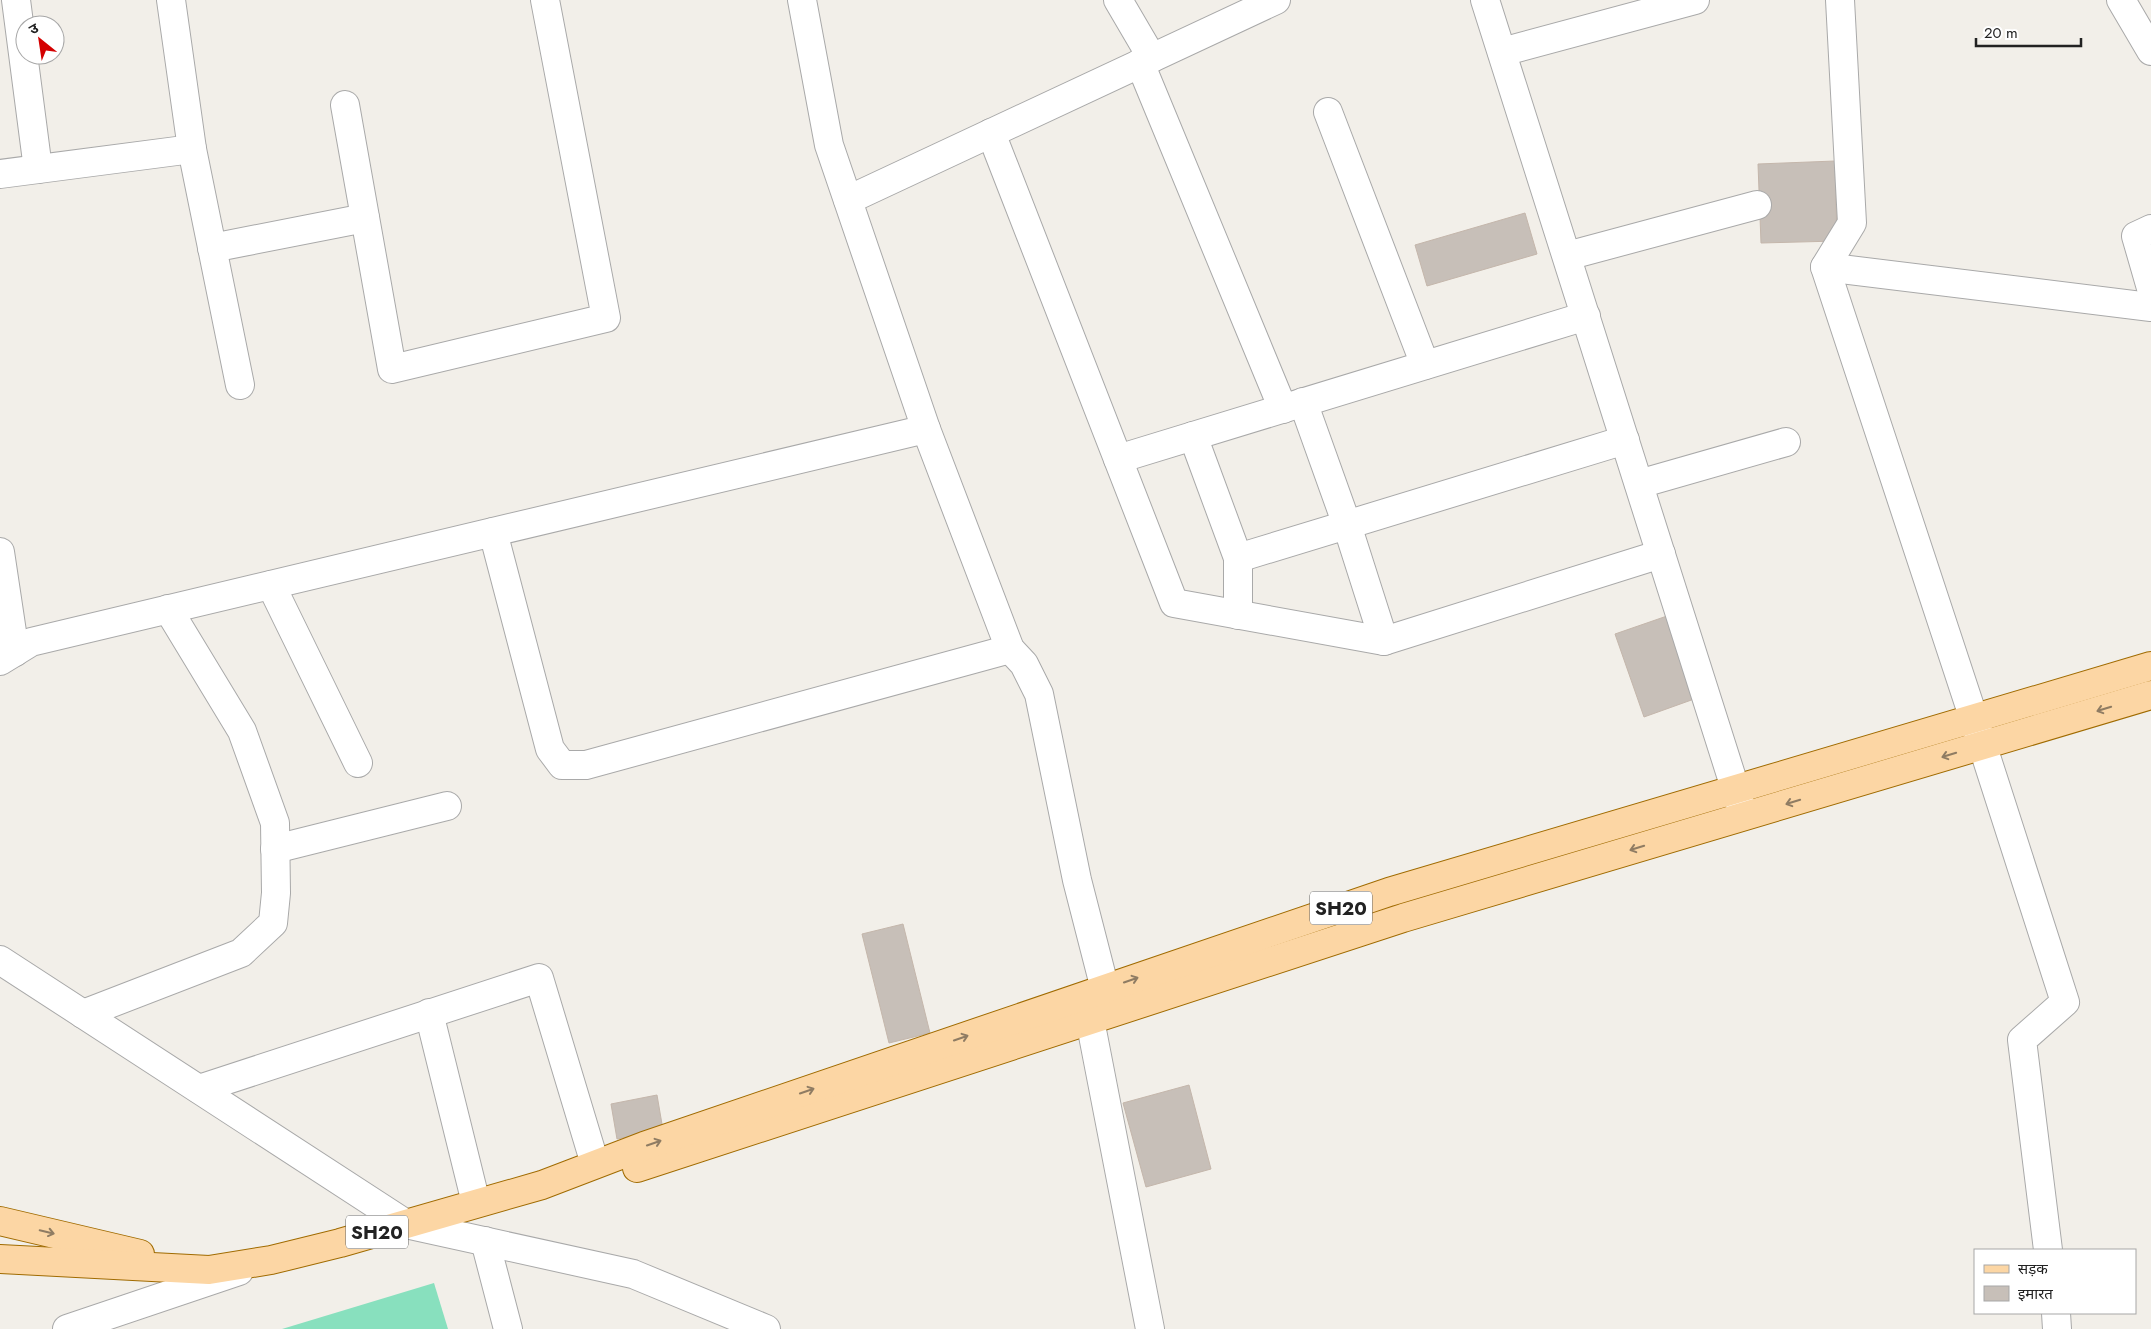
<svg xmlns="http://www.w3.org/2000/svg" width="2151" height="1329" font-family="Jost,'Noto Sans Devanagari',sans-serif">
  <style>
    .pitch { fill: #88e0be }
    .building { fill: #c7bfb8; stroke: #c4b6ab }
    .lines { fill: none; stroke-linecap: round; stroke-linejoin: round }
    .minor-casing { stroke: #a9a9a9; stroke-width: 30 }
    .major-casing { stroke: #a06b00; stroke-width: 30 }
    .minor { stroke: #fff; stroke-width: 28 }
    .major { stroke: #fcd6a4; stroke-width: 28 }
    .oneway { stroke: #8f7c63 }
    .labels { text-anchor: middle; stroke-width: 5; stroke-linejoin: round; paint-order: stroke }
    .shield { fill: #fff; stroke: #646464; stroke-width: 1 }
    .shield-label { font-size: 19px; font-weight: bold; fill: #222 }
  </style>
  <rect width="100%" height="100%" fill="#f2efe9"/>
  <path class="pitch" d="M 434,1283 L 448,1329 L 282,1329 Z"/>
  <g class="building">
    <path d="M 1835,161 L 1837,241 L 1761,243 L 1758,164 Z"/>
    <path d="M 1525,213 L 1537,254 L 1427,286 L 1415,245 Z"/>
    <path d="M 1667,616 L 1697,698 L 1644,717 L 1615,634 Z"/>
    <path d="M 903,924 L 930,1033 L 889,1043 L 862,934 Z"/>
    <path d="M 1189,1085 L 1211,1169 L 1146,1187 L 1123,1103 Z"/>
    <path d="M 657,1095 L 663,1130 L 617,1139 L 611,1104 Z"/>
  </g>
  <g class="lines">
    <g class="minor-casing">
      <g id="minor">
        <path d="M 16,0 L 38,169"/>
        <path d="M 171,0 L 192,149 L 240,385"/>
        <path d="M 802,0 L 829,145 L 926,429 L 1010,649 L 1024,664 L 1039,694 L 1077,880 L 1105,989"/>
        <path d="M 1118,0 L 1152,58"/>
        <path d="M 1485,0 L 1743,813"/>
        <path d="M 1840,0 L 1852,223 L 1825,267 L 1974,719 L 2065,1002 L 2022,1040 L 2048,1250"/>
        <path d="M 2121,0 L 2151,51"/>
        <path d="M 1502,52 L 1695,0"/>
        <path d="M 1140,63 L 1283,409"/>
        <path d="M 345,105 L 392,369 L 606,318 L 545,0"/>
        <path d="M 1328,112 L 1425,365"/>
        <path d="M 991,133 L 1174,603 L 1384,641 L 1661,554"/>
        <path d="M 0,174 L 192,149"/>
        <path d="M 848,200 L 1276,0"/>
        <path d="M 2151,229 L 2136,236 L 2151,288"/>
        <path d="M 212,248 L 365,218"/>
        <path d="M 1567,256 L 1757,205"/>
        <path d="M 1825,267 L 2151,307"/>
        <path d="M 1303,402 L 1347,525 L 1384,641"/>
        <path d="M 1193,436 L 1238,558 L 1238,615"/>
        <path d="M 1118,459 L 1586,316"/>
        <path d="M 1639,484 L 1786,442"/>
        <path d="M 493,532 L 550,749 L 562,765 L 586,765 L 1010,649"/>
        <path d="M 0,552 L 15,652"/>
        <path d="M 1238,558 L 1625,440"/>
        <path d="M 271,585 L 358,763"/>
        <path d="M 0,661 L 31,642 L 926,429"/>
        <path d="M 275,849 L 447,806"/>
        <path d="M 0,960 L 406,1224 L 633,1274 L 766,1329"/>
        <path d="M 429,1013 L 476,1203"/>
        <path d="M 83,1014 L 241,953 L 273,923 L 276,893 L 275,823 L 242,731 L 168,609"/>
        <path d="M 1090,1020 L 1150,1329"/>
        <path d="M 199,1089 L 539,978 L 595,1164"/>
        <path d="M 485,1241 L 508,1329"/>
        <path d="M 2056,1313 L 2057,1329"/>
        <path d="M 67,1329 L 239,1271"/>
      </g>
    </g>
    <g class="major-casing">
      <g id="major">
        <path d="M 637,1168 L 1403,918 L 2151,695"/>
        <path d="M 0,1221 L 140,1254"/>
        <path d="M 0,1259 L 209,1270 L 271,1260 L 340,1243 L 542,1185 L 644,1146 L 1389,892 L 2151,666"/>
      </g>
    </g>
    <use href="#minor" class="minor"/>
    <use href="#major" class="major"/>
  </g>
  <defs><path id="oneway-shaft" d="M-6 0H5M1.5-3L5.5 0L1.5 3" fill="none" stroke-width="1.6" stroke-linecap="round" stroke-linejoin="round" transform="scale(1.25)"/></defs>
  <g class="oneway">
    <use href="#oneway-shaft" transform="translate(2104 709) rotate(163)"/>
    <use href="#oneway-shaft" transform="translate(1949 755) rotate(163)"/>
    <use href="#oneway-shaft" transform="translate(1793 802) rotate(163)"/>
    <use href="#oneway-shaft" transform="translate(1637 848) rotate(163)"/>
    <use href="#oneway-shaft" transform="translate(1131 980) rotate(-19)"/>
    <use href="#oneway-shaft" transform="translate(961 1038) rotate(-19)"/>
    <use href="#oneway-shaft" transform="translate(807 1091) rotate(-19)"/>
    <use href="#oneway-shaft" transform="translate(654 1143) rotate(-19)"/>
    <use href="#oneway-shaft" transform="translate(47 1232) rotate(13)"/>
  </g>
  <g class="labels">
    <g class="shield">
      <rect x="1310" y="891.5" width="62" height="33" rx="4"/>
      <rect x="346" y="1215.5" width="62" height="33" rx="4"/>
    </g>
    <g class="shield-label">
      <text x="1341" y="915">SH20</text>
      <text x="377" y="1239">SH20</text>
    </g>
  </g>
  <rect x="1974" y="1249" width="162" height="65" fill="#ffffff" stroke="#a7a7a7"/>
  <rect x="1984" y="1265" width="25" height="8" fill="#fcd6a4" stroke="#a7a7a7"/>
  <text x="2018" y="1274" font-size="15" fill="#222222">सड़क</text>
  <rect x="1984" y="1286" width="25" height="15" fill="#c7bfb8" stroke="#a7a7a7"/>
  <text x="2018" y="1299" font-size="15" fill="#222222">इमारत</text>
  <g transform="translate(40 40) rotate(330)"><circle r="24" fill="#ffffff" stroke="#a7a7a7"/>
  <path d="M0-4L9 19L0 12L-9 19Z" fill="#d40000"/>
  <text y="-8" font-size="14" font-weight="bold" text-anchor="middle" fill="#222222">उ</text>
  </g>
  <path d="M1976 38v8h105v-8" fill="none" stroke="#222222" stroke-width="2.5"/>
  <text x="1984" y="38" font-size="15" fill="#222222" stroke="#ffffff" stroke-width="4" paint-order="stroke">20 m</text>
</svg>
